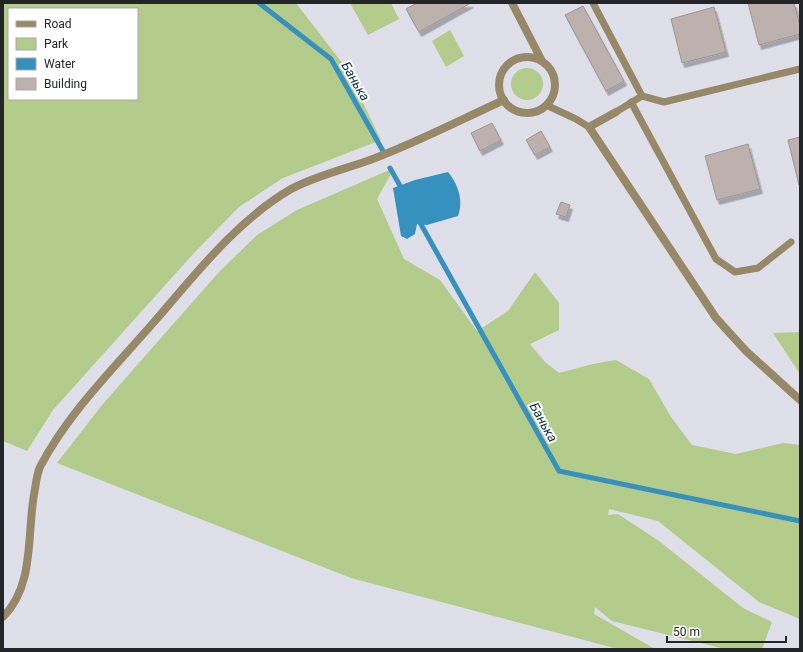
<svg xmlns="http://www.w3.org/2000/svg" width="803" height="652" font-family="Roboto,sans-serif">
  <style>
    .green { fill: #b3cb8b; fill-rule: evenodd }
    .water { fill: #3791be }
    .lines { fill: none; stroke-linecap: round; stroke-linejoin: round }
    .stream { stroke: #3791be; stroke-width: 5 }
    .building { fill: #bcb1ac; stroke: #a09590; filter: url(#shadow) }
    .service { stroke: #978868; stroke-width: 7 }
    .minor { stroke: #978868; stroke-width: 8 }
    .labels { text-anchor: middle; stroke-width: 4; stroke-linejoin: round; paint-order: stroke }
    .water-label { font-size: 13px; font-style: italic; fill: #062e41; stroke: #fff }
  </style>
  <defs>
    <filter id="shadow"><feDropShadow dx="2.5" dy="4.5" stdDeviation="0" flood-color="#0004"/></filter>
  </defs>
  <rect width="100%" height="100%" fill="#dedfe9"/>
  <g class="green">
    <path d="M 3,3 L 296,3 L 346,68 L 381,140 L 283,178 L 239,207 L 194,253 L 53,410 L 27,451 L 3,441 ZM 9,9 L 137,9 L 137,99 L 9,99 Z"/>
    <path d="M 350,3 L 391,3 L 399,19 L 368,35 Z"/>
    <path d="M 450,30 L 464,56 L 446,67 L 432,41 Z"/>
    <circle cx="527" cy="84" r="16"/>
    <path d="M 394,168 L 377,199 L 404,259 L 440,280 L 477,331 L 508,311 L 535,272 L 559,303 L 559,330 L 530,344 L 545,362 L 559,373 L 593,364 L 616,360 L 649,379 L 671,417 L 692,445 L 736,454 L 783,443 L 800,445 L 800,619 L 759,602 L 658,521 L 609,509 L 608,515 L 618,514 L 659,541 L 743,608 L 772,622 L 762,649 L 725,649 L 612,621 L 595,607 L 594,614 L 655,649 L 618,649 L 351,578 L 57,463 L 102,405 L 219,272 L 257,235 L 297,210 Z"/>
    <path d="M 800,332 L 800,374 L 773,333 Z"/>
  </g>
  <path class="water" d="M 448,172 C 458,184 464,201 458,216 L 427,225 L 417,224 L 415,234 L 407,239 L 401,236 L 393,188 L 415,180 Z"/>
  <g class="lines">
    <g class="stream">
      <path d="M 259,3 L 331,59 L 383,151"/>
      <path d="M 390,168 L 403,191"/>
      <path d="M 418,219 L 559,471 L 800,521"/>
    </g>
  </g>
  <g class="building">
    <path d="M 417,3 L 471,3 L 419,32 L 406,9 Z"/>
    <path d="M 748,3 L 794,3 L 800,26 L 800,34 L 759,45 Z"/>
    <path d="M 583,6 L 624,81 L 606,91 L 565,15 Z"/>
    <path d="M 714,7 L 726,52 L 682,63 L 671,19 Z"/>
    <path d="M 492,123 L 501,140 L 480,151 L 471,133 Z"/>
    <path d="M 541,131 L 550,147 L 535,155 L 526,140 Z"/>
    <path d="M 800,137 L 800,185 L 799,185 L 788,140 Z"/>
    <path d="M 748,144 L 760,189 L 717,200 L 705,156 Z"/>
    <path d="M 561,202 L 570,205 L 566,217 L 556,214 Z"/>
  </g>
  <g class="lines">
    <g class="service">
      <path d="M 593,3 L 642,96 L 616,112"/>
      <path d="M 642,96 L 664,102 L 800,69"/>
      <path d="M 631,102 L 716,259 L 735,272 L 758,268 L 791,242"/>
      <path d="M 546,105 L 576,119 L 589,127"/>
    </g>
    <g class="minor">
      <path d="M 512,3 L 542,61"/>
      <circle cx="527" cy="85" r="28"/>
      <path d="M 616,112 L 589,127 L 716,318 L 746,351 L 800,400"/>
      <path d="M 3,617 C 36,584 26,532 35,489 C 36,482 37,474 40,467 C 68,413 114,368 154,322 C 195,275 236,221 291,189 C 315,176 345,169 370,160 C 416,143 460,120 504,100"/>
    </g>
  </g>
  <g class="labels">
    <g class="water-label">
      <text transform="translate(356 81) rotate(60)" y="5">Банька</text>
      <text transform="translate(544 422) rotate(61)" y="5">Банька</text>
    </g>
  </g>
  <rect width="803" height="652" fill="none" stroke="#242529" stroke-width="8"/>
  <rect x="8" y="8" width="130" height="92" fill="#ffffff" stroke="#a7a8a9"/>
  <rect x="16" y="21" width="20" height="6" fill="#978868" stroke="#a7a8a9"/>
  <text x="44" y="28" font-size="12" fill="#242529">Road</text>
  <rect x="16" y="38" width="20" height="12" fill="#b3cb8b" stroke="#a7a8a9"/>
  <text x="44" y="48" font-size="12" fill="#242529">Park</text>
  <rect x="16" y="58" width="20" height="12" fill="#3791be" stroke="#a7a8a9"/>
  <text x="44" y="68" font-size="12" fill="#242529">Water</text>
  <rect x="16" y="78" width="20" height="12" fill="#bcb1ac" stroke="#a7a8a9"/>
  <text x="44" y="88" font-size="12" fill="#242529">Building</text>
  <path d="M667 636v6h119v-6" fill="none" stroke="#242529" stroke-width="2"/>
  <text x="673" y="636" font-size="12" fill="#242529" stroke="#ffffff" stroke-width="3" paint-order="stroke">50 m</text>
</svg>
